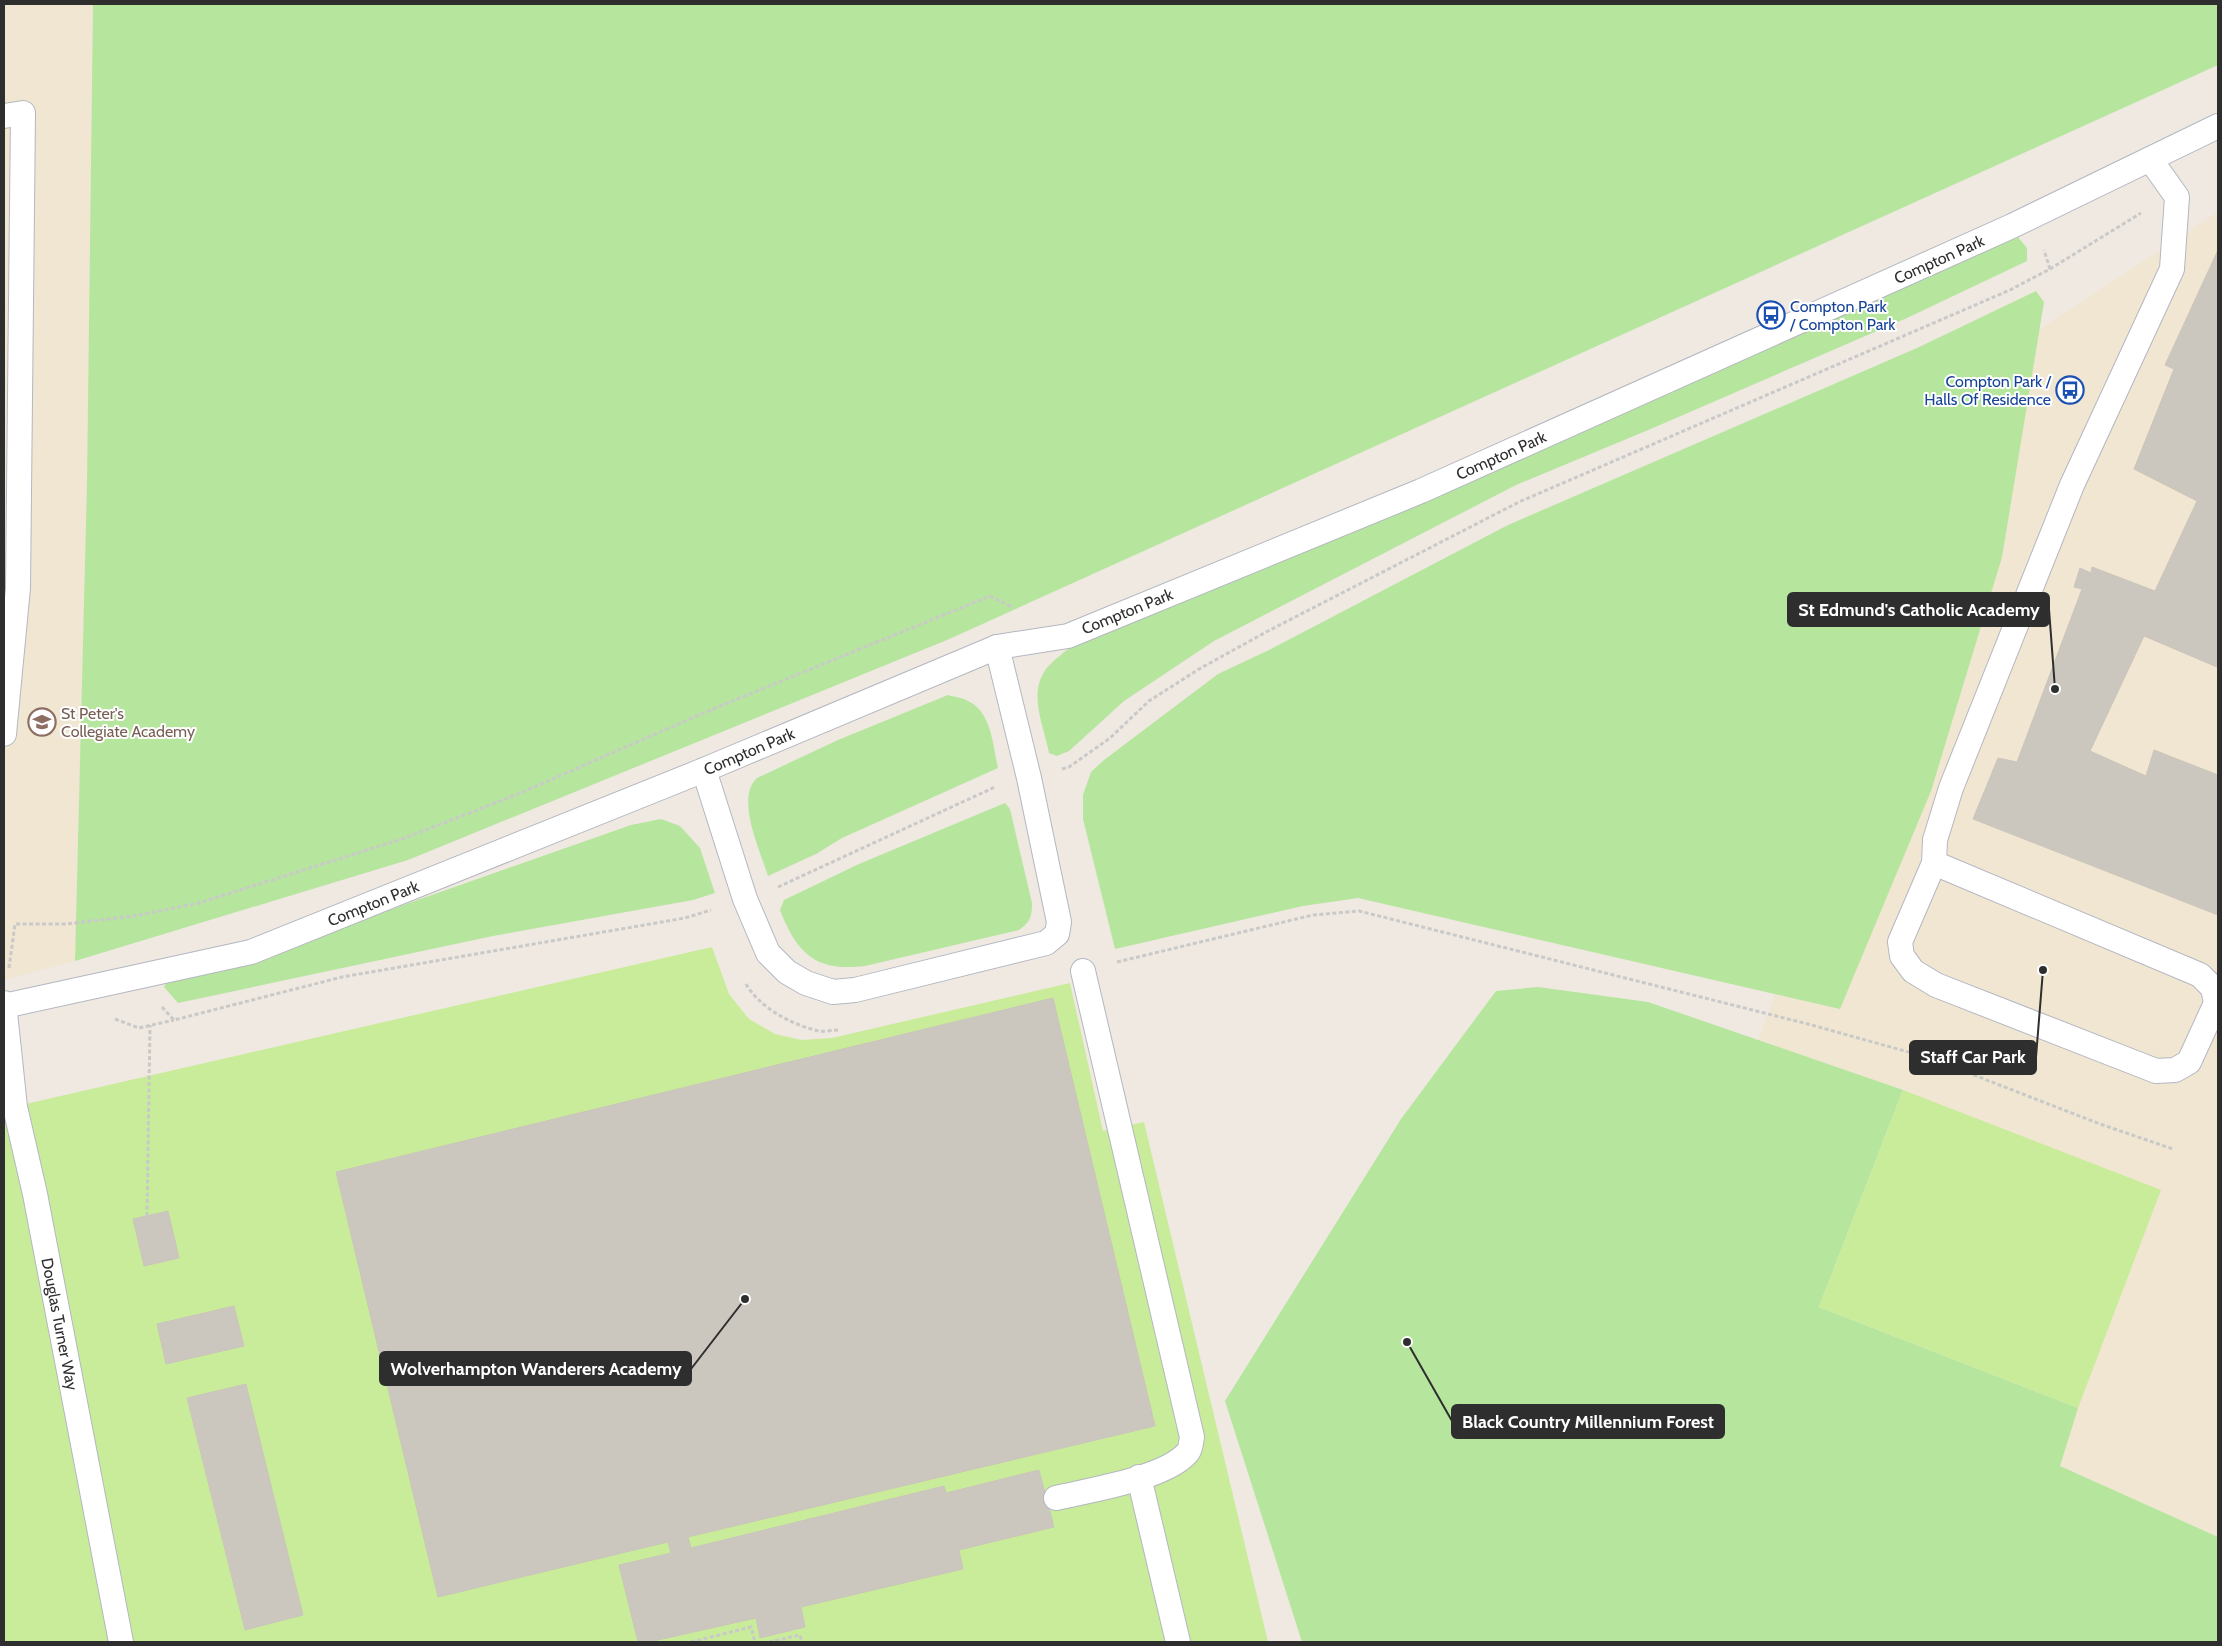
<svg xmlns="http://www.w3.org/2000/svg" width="2222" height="1646" font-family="Cabin,sans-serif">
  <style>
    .education { fill: #f0e6d1 }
    .green { fill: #b6e59e }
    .pitch { fill: #c9ec9a }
    .building { fill: #cbc7bf; stroke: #cbc5ba }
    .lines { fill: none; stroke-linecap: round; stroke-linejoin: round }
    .lane-casing { stroke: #b4b7c1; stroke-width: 26 }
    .path { stroke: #c9c9c9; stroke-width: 3; stroke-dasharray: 4 2.5; stroke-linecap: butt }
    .lane { stroke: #fff; stroke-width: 24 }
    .labels { text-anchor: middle; stroke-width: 4; stroke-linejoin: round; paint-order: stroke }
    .street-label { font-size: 16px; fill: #2e2e2e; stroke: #fff }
    .transit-label { font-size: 16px; fill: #164399; stroke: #fff; text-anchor: start }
    .education-label { font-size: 16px; fill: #785e54; stroke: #fff; text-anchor: start }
    .leader { fill: none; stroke: #2e2e2e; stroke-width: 2 }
    .callout-dot { fill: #2e2e2e; stroke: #fff; stroke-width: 2 }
    .callout { fill: #2e2e2e; stroke: #2e2e2e; stroke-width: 2 }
    .callout-label { font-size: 18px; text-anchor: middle; font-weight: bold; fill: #fff }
  </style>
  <rect width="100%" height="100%" fill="#efe9e1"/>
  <g class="education">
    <path d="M 4,4 L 93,4 L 87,483 L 75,961 L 4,980 Z"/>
    <path d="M 2218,212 L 2218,1537 L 2060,1466 L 2077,1408 L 1903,1090 L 1758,1040 L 2027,338 Z"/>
  </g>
  <g class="green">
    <path d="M 93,4 L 2218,4 L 2218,65 L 947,640 L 408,860 L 75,961 L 87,483 Z"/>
    <path d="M 2017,236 L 2027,248 L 2027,261 L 1907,318 L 1653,428 L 1516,485 L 1214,641 L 1124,701 L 1069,751 L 1057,756 L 1049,753 C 1045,731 1031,700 1041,678 C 1045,667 1055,660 1063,653 C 1107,617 1163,604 1216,588 L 1698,380 Z"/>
    <path d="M 2036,291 L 2044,302 L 2002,557 L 1931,791 L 1840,1009 L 1358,898 L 1303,906 L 1115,949 L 1083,819 L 1083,795 L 1091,772 L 1104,760 L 1218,674 L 1269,650 L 1508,525 L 1917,348 Z"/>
    <path d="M 948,695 C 955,697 964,698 970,702 C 992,714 993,747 998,768 L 842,838 L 816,854 L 768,876 C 760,850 735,798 757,778 L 838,740 Z"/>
    <path d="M 1005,803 L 1010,809 L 1032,903 C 1032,917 1030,922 1019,930 L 865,966 C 816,972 797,954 780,910 L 784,900 L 859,864 Z"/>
    <path d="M 661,819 L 680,826 L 700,848 L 715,893 L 693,900 L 493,936 L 178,1003 L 164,987 L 168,980 L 255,961 L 406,904 L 631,825 Z"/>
    <path d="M 1538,987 L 1648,1002 L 1903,1090 L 1819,1307 L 2078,1408 L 2060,1466 L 2218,1537 L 2218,1642 L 1302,1642 L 1225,1401 L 1401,1119 L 1496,991 Z"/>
  </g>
  <g class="pitch">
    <path d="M 712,947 L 729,994 L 749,1019 L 775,1034 L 802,1040 L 832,1038 L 1070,983 L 1103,1131 L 1144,1122 L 1268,1642 L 4,1642 L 4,1109 Z"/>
    <path d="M 1903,1090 L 2161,1190 L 2078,1408 L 1819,1307 Z"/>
  </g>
  <g class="building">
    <path d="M 2218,250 L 2218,665 L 2217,667 L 2144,636 L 2090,751 L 2146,776 L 2154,750 L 2218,775 L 2218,915 L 1973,819 L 1998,758 L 2017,762 L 2082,589 L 2074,587 L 2080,568 L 2091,573 L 2092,567 L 2155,591 L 2197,501 L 2134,469 L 2174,369 L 2165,365 Z"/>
    <path d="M 1053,998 L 1155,1426 L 688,1537 L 691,1548 L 944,1486 L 946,1493 L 1039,1470 L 1054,1527 L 959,1550 L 963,1569 L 801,1607 L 805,1627 L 760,1638 L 756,1618 L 649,1642 L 638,1642 L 619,1565 L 671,1553 L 668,1542 L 438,1597 L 336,1172 Z"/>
    <path d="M 168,1211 L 179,1258 L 144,1266 L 133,1219 Z"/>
    <path d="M 234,1306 L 244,1346 L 166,1364 L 157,1324 Z"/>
    <path d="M 246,1384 L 303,1615 L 245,1630 L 187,1398 Z"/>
  </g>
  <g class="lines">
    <g class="lane-casing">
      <g id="lane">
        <path d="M 4,116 L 23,113 L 18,588 L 4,734"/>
        <path d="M 704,770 L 745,899 L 768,953 L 787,972 L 806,983 L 833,992 L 855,990 L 1046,943 L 1057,934 L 1059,922 L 1029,778 L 997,647"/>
        <path d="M 1934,863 L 1900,942 L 1902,956 L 1913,971 L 1936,985 L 2156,1071 L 2175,1070 L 2189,1062 L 2216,1003 L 2213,988 L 2200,975 L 1934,863 L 1935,840 L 1951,788 L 2072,485 L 2172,269 L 2177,197 L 2150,159"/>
        <path d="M 4,1003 L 15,1107 L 35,1194 L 121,1642"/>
        <path d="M 4,1006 L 251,952 L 704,770 L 997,647 L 1068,636 L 1421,491 L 2012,226 L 2218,126"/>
        <path d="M 1139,1477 L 1178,1642"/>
        <path d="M 1056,1498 C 1090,1490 1167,1478 1188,1452 C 1191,1448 1191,1442 1192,1437 L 1083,971"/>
      </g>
    </g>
    <g class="path">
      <path d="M 2050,269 L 2141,213"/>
      <path d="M 1062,769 L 1069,767 L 1110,738 L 1149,701 L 1199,669 L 1268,631 L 1519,502 L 2010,290 L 2050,269 L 2044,250"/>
      <path d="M 778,887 L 995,787"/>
      <path d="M 1117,962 L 1313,915 L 1359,911 L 1808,1024 L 1930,1058 L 2100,1124 L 2173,1149"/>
      <path d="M 9,968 L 15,924 L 66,924 L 134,916 L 199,903 L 405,838 L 518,794 L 708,711 L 990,596 L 1012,607"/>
      <path d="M 746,984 C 760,1008 792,1025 819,1031 C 825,1032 833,1030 839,1030"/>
      <path d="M 162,1007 L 174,1020 L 342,977 L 685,918 L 711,910"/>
      <path d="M 115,1019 L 139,1028 L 174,1020"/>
      <path d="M 147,1216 L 150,1025"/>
      <path d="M 691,1642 L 751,1627 L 755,1642"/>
      <path d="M 769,1642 L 800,1635 L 802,1642"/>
    </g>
    <use href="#lane" class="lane"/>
  </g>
  <defs>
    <g id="bus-ring" transform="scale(1.4375)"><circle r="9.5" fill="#fff" stroke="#1a4fb4" stroke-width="1.5"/><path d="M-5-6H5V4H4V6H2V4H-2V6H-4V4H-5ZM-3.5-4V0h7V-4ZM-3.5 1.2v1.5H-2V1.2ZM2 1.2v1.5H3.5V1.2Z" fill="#1a4fb4"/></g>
    <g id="school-ring" transform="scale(1.4375)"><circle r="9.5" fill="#fff" stroke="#8d6e63" stroke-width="1.5"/><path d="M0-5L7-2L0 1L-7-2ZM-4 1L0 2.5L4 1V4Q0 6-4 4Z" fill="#8d6e63"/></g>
  </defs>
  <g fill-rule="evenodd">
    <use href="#bus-ring" x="1771" y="315"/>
    <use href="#bus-ring" x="2070" y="390"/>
    <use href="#school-ring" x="42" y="722"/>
  </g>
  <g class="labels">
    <g class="street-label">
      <text transform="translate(1939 259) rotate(-24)" y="6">Compton Park</text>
      <text transform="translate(1501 455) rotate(-24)" y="6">Compton Park</text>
      <text transform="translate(1127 611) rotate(-22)" y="6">Compton Park</text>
      <text transform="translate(749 751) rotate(-23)" y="6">Compton Park</text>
      <text transform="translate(373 903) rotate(-22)" y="6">Compton Park</text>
      <text transform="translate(60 1324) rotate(79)" y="6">Douglas Turner Way</text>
    </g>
    <g class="transit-label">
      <text x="1790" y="312">Compton Park<tspan x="1790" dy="18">/ Compton Park</tspan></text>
      <text x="2051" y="387" text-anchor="end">Compton Park /<tspan x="2051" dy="18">Halls Of Residence</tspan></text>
    </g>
    <g class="education-label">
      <text x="61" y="719">St Peter's<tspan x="61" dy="18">Collegiate Academy</tspan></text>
    </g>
  </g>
  <path class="leader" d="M2055 689L2049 609M2043 970L2036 1057M745 1299L691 1369M1407 1342L1452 1421"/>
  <g class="callout-dot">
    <circle cx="2055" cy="689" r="5"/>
    <circle cx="2043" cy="970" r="5"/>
    <circle cx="745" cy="1299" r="5"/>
    <circle cx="1407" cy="1342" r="5"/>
  </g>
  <g class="callout">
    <rect x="1788" y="593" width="261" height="33" rx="5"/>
    <rect x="1910" y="1041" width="126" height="33" rx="5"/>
    <rect x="380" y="1352" width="311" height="33" rx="5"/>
    <rect x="1452" y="1405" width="272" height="33" rx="5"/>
  </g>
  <g class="callout-label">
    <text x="1919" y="616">St Edmund's Catholic Academy</text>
    <text x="1973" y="1063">Staff Car Park</text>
    <text x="536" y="1375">Wolverhampton Wanderers Academy</text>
    <text x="1588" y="1428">Black Country Millennium Forest</text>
  </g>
  <rect width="2222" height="1646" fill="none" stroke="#2e2e2e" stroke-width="10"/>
</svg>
